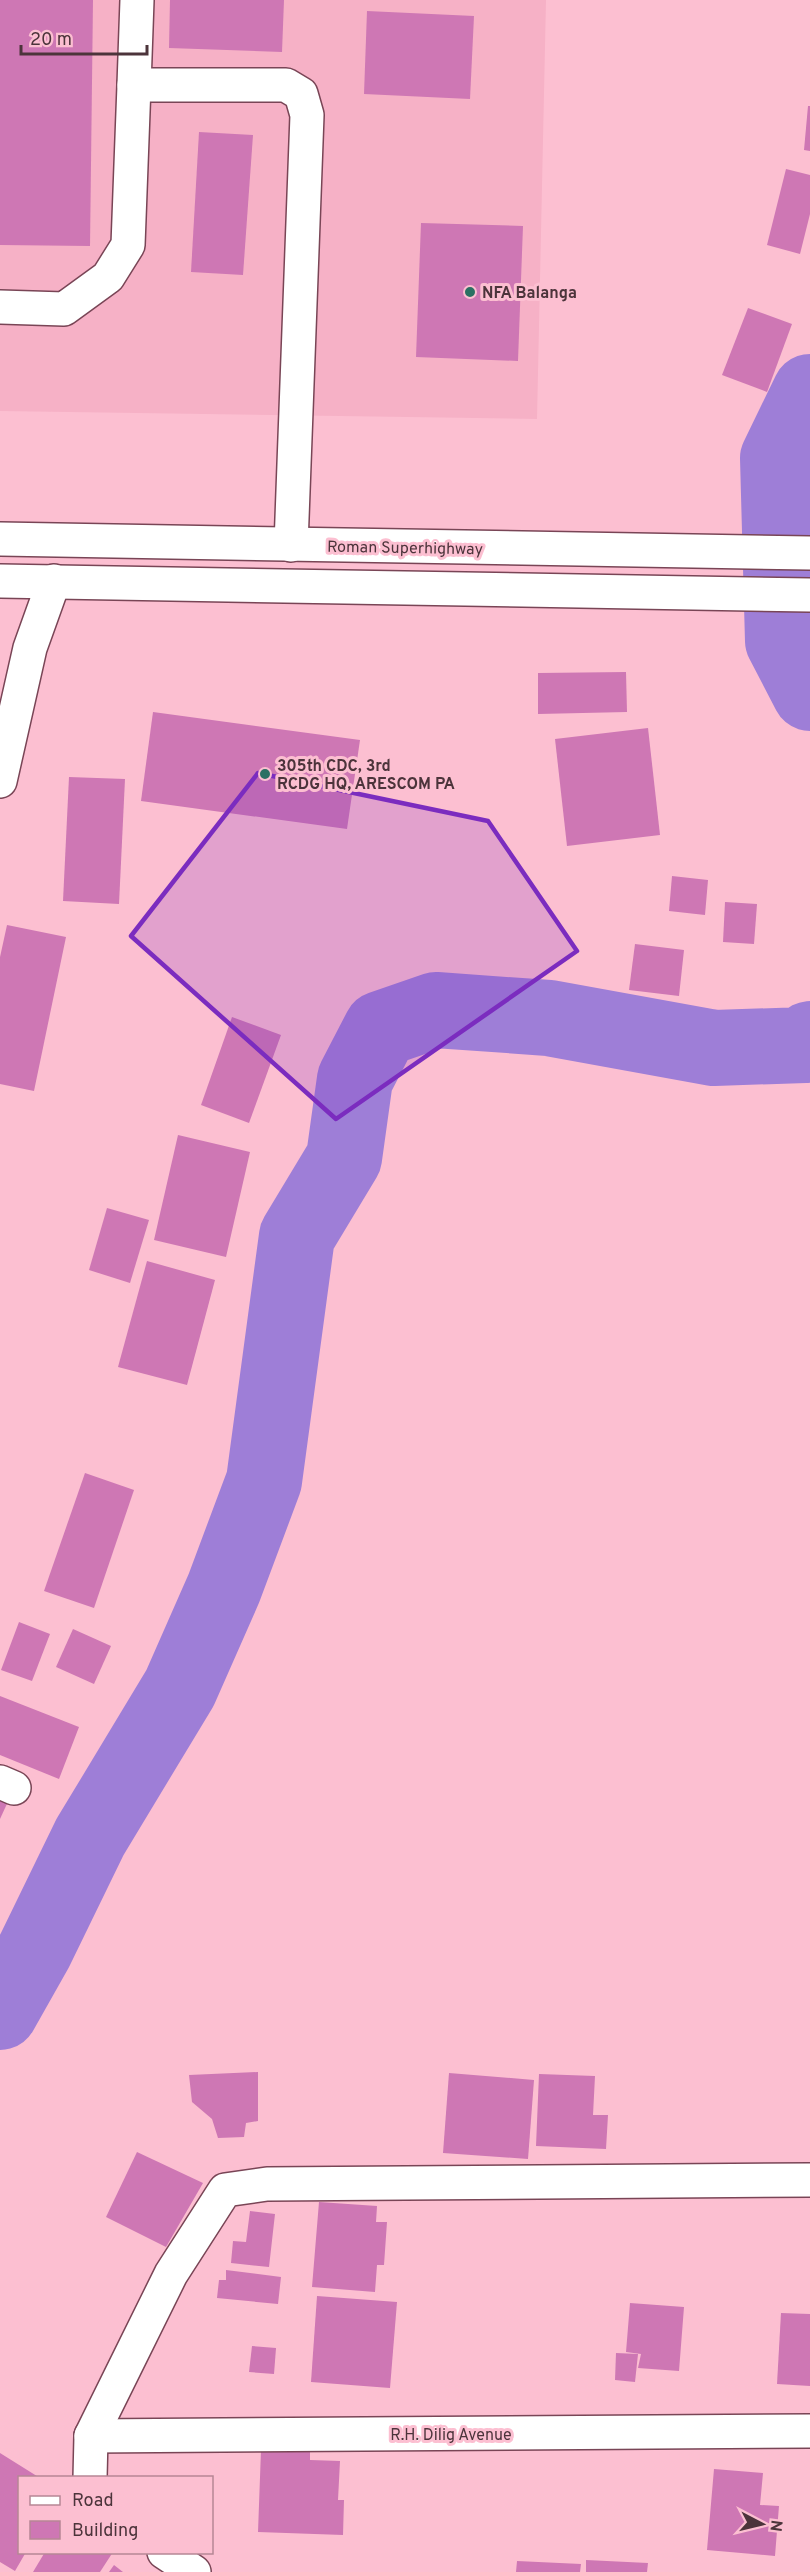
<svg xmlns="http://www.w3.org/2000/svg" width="810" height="2572" font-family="Overpass,sans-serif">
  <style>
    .built { fill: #f6b1c6 }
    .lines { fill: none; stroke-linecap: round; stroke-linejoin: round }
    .river { stroke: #9e7ed7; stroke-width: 76 }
    .building { fill: #ce77b4 }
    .minor-casing { stroke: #794556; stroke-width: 36 }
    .major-casing { stroke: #794556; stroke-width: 36 }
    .minor { stroke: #fff; stroke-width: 33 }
    .major { stroke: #fff; stroke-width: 33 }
    .marked { fill: #7b2cbf; fill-opacity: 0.2; stroke: #7b2cbf; stroke-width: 4.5; stroke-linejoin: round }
    .poi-dot { fill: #2b7063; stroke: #fcbfd1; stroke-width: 2 }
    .labels { text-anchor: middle; stroke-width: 6; stroke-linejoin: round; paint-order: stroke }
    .poi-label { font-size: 16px; font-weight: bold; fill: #4c343b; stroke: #fcbfd1; text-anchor: start }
    .street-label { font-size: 16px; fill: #4c343b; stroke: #fcbfd1 }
  </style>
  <rect width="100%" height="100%" fill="#fcbfd1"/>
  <path class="built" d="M 0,0 L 546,0 L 537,419 L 0,411 Z"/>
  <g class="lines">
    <g class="river">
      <path d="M 810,392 L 778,458 L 783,641 L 810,693"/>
      <path d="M 0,2012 L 35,1950 L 90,1837 L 180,1688 L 224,1588 L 264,1481 L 297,1236 L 344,1158 L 355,1079 L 381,1029 L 436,1010 L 549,1018 L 714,1048 L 805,1045 L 810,1039"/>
    </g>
  </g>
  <g class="building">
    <path d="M 0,0 L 93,0 L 90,246 L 0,245 Z"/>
    <path d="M 170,0 L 284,0 L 282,52 L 169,48 Z"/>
    <path d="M 367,11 L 474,16 L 470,99 L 364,94 Z"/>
    <path d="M 808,106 L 810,106 L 810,151 L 804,150 Z"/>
    <path d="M 199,132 L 253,135 L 243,275 L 191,272 Z"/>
    <path d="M 786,169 L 810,175 L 810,214 L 800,254 L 767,245 Z"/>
    <path d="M 421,223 L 523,226 L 518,361 L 416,357 Z"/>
    <path d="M 748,308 L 792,324 L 767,392 L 722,375 Z"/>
    <path d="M 626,672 L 627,712 L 538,714 L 538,673 Z"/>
    <path d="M 153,712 L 360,740 L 347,829 L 141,801 Z"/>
    <path d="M 648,728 L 660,835 L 567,846 L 555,739 Z"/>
    <path d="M 69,777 L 125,779 L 119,904 L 63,901 Z"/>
    <path d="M 672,876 L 708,880 L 705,915 L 669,911 Z"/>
    <path d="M 725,902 L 757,904 L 754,944 L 723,942 Z"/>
    <path d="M 7,925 L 66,937 L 34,1091 L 0,1084 L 0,957 Z"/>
    <path d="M 635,944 L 684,950 L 679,996 L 629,990 Z"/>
    <path d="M 232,1017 L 281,1035 L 249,1123 L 201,1105 Z"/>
    <path d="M 178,1135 L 250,1152 L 226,1257 L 154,1240 Z"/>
    <path d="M 107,1208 L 149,1220 L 130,1283 L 89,1270 Z"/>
    <path d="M 147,1261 L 215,1280 L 187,1385 L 118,1367 Z"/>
    <path d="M 85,1473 L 134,1490 L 94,1608 L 44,1591 Z"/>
    <path d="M 19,1622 L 50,1634 L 32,1681 L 1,1670 Z"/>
    <path d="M 73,1629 L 111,1646 L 94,1684 L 56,1667 Z"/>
    <path d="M 0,1696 L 79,1727 L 59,1779 L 0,1755 Z"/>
    <path d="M 0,1791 L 11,1795 L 0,1819 Z"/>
    <path d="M 258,2072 L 258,2121 L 246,2123 L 244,2137 L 218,2138 L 212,2119 L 192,2102 L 189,2075 Z"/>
    <path d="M 449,2073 L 534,2080 L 528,2159 L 443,2153 Z"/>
    <path d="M 539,2074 L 595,2076 L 593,2115 L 608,2115 L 606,2149 L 536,2146 Z"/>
    <path d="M 137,2152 L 203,2183 L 166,2247 L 106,2217 Z"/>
    <path d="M 319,2202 L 377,2206 L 376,2222 L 387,2222 L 384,2265 L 377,2265 L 375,2292 L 312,2287 Z"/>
    <path d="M 250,2211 L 275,2214 L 269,2267 L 231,2263 L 233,2241 L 246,2242 Z"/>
    <path d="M 226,2270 L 281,2277 L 278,2304 L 217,2298 L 219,2280 L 226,2280 Z"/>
    <path d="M 317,2296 L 397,2302 L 390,2388 L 311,2382 Z"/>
    <path d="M 630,2303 L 684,2307 L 679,2371 L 638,2368 L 641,2354 L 626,2352 Z"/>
    <path d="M 781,2313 L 810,2314 L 810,2386 L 777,2384 Z"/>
    <path d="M 252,2346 L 276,2348 L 274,2374 L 249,2372 Z"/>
    <path d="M 616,2353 L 638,2354 L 635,2382 L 615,2380 Z"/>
    <path d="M 261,2450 L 310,2452 L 310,2460 L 340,2461 L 338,2500 L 344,2500 L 343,2535 L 258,2532 Z"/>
    <path d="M 0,2453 L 40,2478 L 20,2478 L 20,2552 L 26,2552 L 15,2571 L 0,2562 Z"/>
    <path d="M 714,2469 L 763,2473 L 760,2505 L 779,2506 L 775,2556 L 707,2550 Z"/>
    <path d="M 45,2552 L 113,2552 L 100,2572 L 33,2572 Z"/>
    <path d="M 586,2560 L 648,2563 L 647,2572 L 586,2572 Z"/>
    <path d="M 517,2561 L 581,2564 L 580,2572 L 516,2572 Z"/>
    <path d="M 114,2565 L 123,2572 L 109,2572 Z"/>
  </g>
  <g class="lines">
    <g class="minor-casing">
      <g id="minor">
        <path d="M 134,85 L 137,0"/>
        <path d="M 0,307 L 64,309 L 108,277 L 128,245 L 134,85 L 286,85 L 301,94 L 307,115 L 291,545"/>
        <path d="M 0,781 L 30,648 L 54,581"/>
        <path d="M 0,1782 L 14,1788"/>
        <path d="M 91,2436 L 810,2431"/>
        <path d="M 90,2478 L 91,2436 L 171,2274 L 225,2190 L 267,2184 L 810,2180"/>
        <path d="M 164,2552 L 194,2572"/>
      </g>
    </g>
    <g class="major-casing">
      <g id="major">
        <path d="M 0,539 L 810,553"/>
        <path d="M 0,581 L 810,595"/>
      </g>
    </g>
    <use href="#minor" class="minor"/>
    <use href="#major" class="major"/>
  </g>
  <path class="marked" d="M 258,773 L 488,821 L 577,951 L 336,1119 L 131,936 Z"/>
  <g class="poi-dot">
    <circle cx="470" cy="292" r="6"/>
    <circle cx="265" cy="774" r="6"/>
  </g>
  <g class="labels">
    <g class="poi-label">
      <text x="482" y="298">NFA Balanga</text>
      <text x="277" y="771">305th CDC, 3rd<tspan x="277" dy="18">RCDG HQ, ARESCOM PA</tspan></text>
    </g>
    <g class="street-label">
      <text transform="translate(405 547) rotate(1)" y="6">Roman Superhighway</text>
      <text x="451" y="2440">R.H. Dilig Avenue</text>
    </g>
  </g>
  <rect x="18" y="2476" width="195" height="78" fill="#fcbfd1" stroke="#b68795" stroke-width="1.5"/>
  <rect x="30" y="2496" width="30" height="9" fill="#ffffff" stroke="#b68795" stroke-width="1.5"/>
  <text x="72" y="2506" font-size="18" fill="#4c343b">Road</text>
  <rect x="30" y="2521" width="30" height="18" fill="#ce77b4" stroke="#b68795" stroke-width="1.5"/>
  <text x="72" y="2536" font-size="18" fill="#4c343b">Building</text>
  <g transform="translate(762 2524) rotate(97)" stroke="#fcbfd1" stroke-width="4.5" paint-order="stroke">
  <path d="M0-4.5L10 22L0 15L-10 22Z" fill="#4c343b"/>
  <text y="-9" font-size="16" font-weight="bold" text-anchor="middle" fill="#4c343b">N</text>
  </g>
  <path d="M21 45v9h126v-9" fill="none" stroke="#4c343b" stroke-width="3"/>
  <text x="30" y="45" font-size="18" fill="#4c343b" stroke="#fcbfd1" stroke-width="4.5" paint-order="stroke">20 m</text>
</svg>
